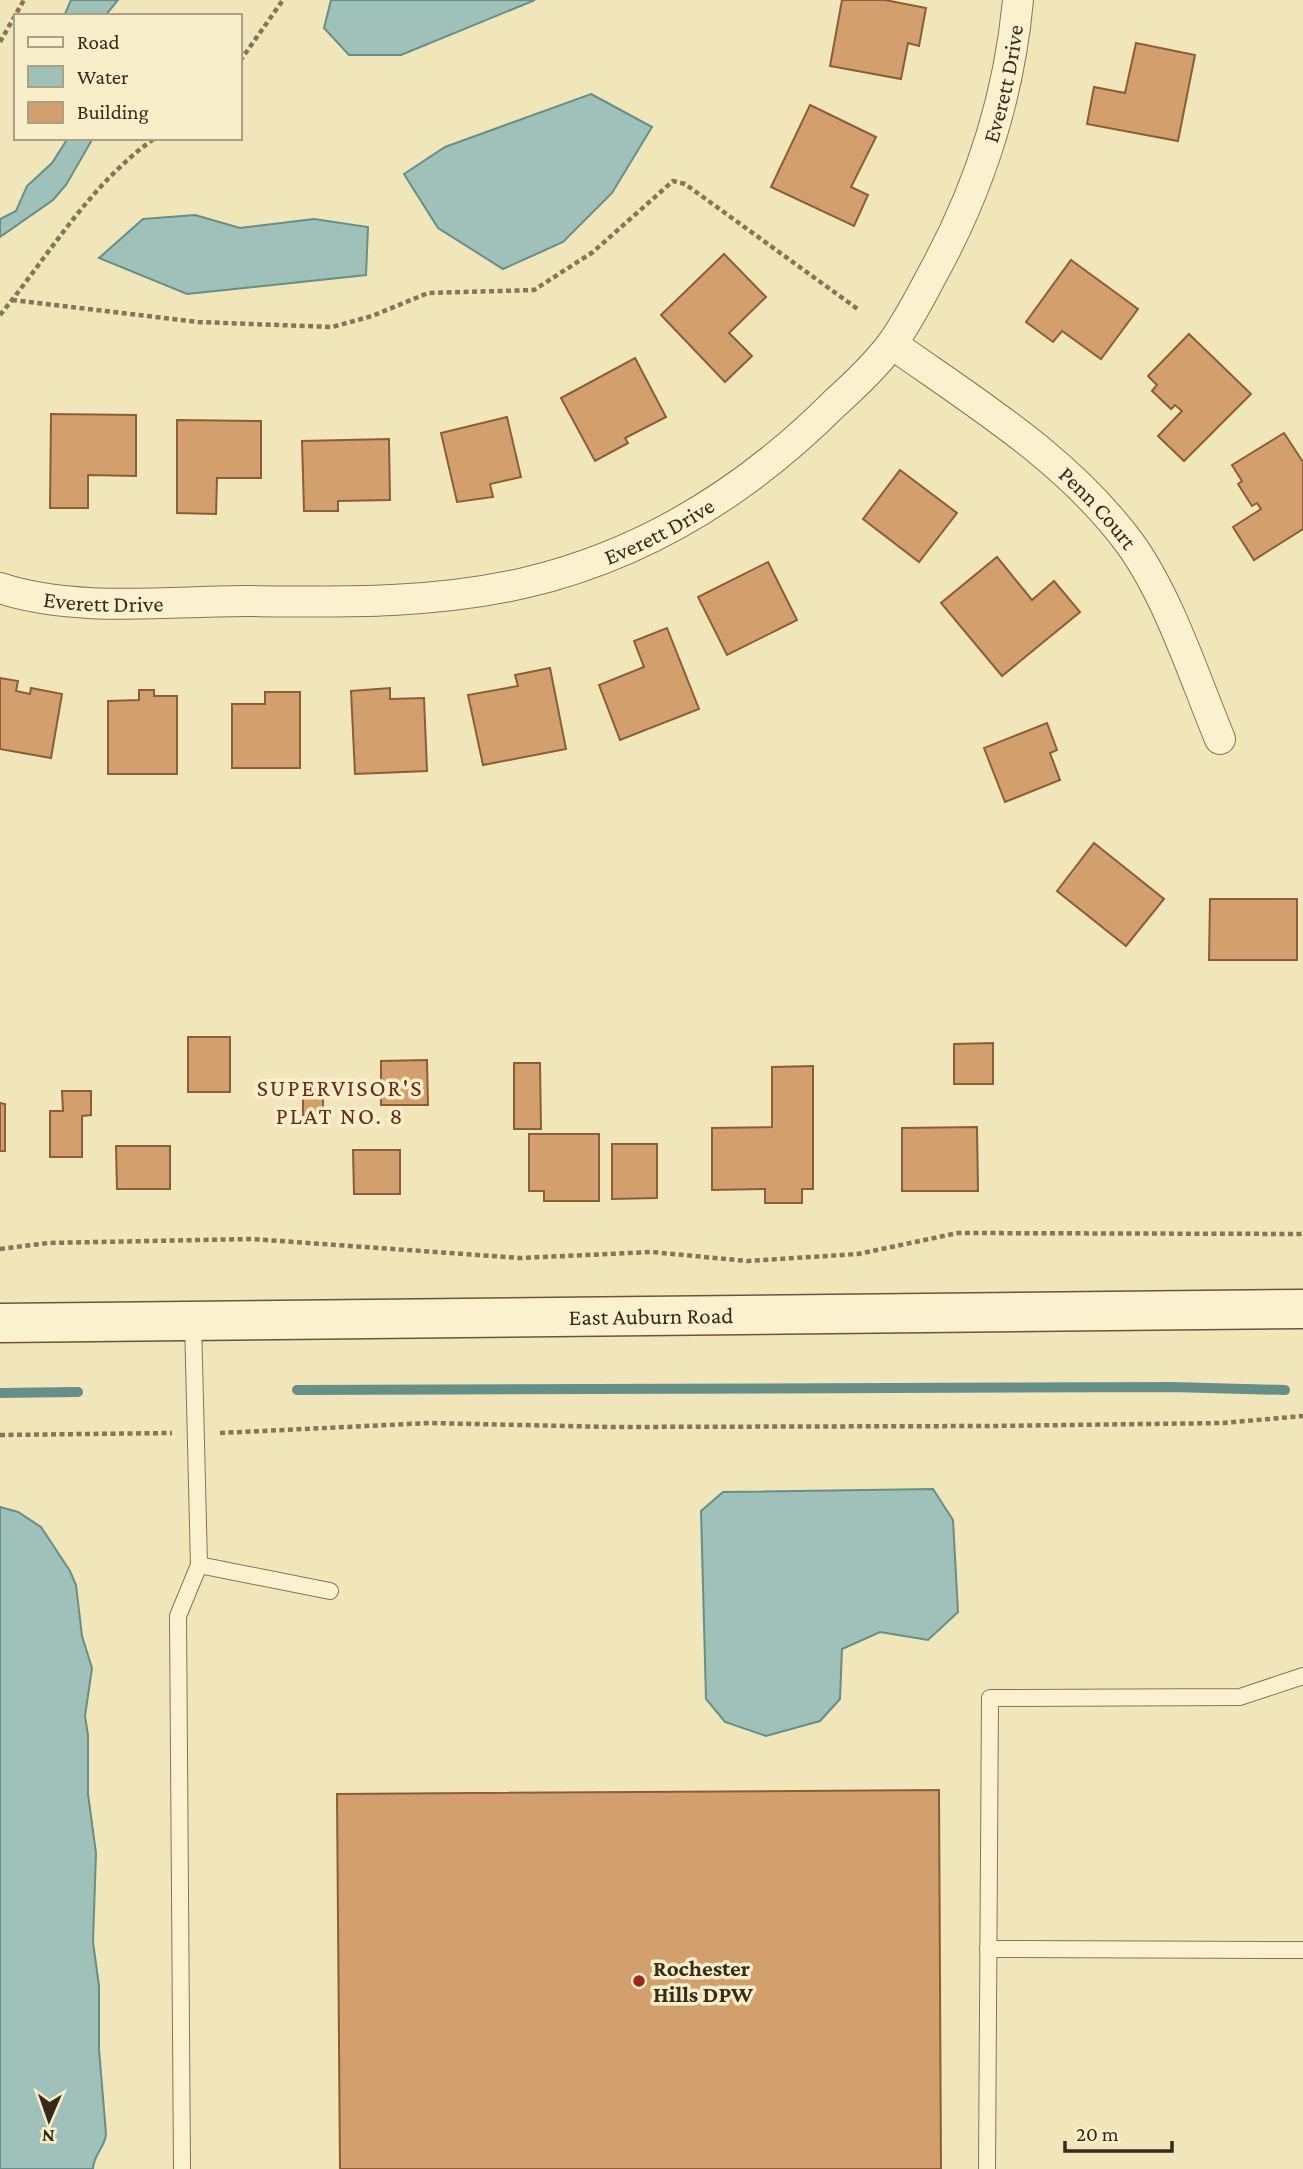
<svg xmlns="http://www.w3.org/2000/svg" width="1303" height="2169" font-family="'Crimson Pro',serif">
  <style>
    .water { fill: #9fc1ba; stroke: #668f88; stroke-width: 2 }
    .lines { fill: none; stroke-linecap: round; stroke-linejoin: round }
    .stream { stroke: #668f88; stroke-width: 10 }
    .building { fill: #d39f6c; stroke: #8b5e37; stroke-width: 2 }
    .service-casing { stroke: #8a7453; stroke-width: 18 }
    .minor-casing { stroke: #8a7453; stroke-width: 32 }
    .secondary-casing { stroke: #6b5537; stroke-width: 41 }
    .path { stroke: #8a7453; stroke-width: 4.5; stroke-dasharray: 5 3.5; stroke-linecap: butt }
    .service { stroke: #fcf1ce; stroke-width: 16 }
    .minor { stroke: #fcf1ce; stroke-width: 30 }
    .secondary { stroke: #fcf1ce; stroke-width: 38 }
    .poi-dot { fill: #9e261e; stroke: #f8eeca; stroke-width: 2.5 }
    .labels { text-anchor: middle; stroke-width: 7; stroke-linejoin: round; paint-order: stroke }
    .street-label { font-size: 23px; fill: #372a1a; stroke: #f8eeca }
    .poi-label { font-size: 23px; font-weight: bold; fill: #372a1a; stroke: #f8eeca; text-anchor: start }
    .neighbourhood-label { font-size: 24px; letter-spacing: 2px; fill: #672c15; stroke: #f8eeca }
  </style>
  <rect width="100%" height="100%" fill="#f1e5ba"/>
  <g class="water">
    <path d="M 71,0 L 118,0 L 105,16 L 64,16 Z"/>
    <path d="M 331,0 L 535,0 L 401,55 L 349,55 L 324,28 Z"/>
    <path d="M 591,94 L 652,127 L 612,193 L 563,242 L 503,269 L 438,228 L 404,174 L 445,147 Z"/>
    <path d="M 68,138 L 93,138 L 66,185 L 53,200 L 0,237 L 0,219 L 16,211 L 27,186 L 52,163 Z"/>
    <path d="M 195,215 L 240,228 L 314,219 L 368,227 L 366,275 L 187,294 L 99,258 L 143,219 Z"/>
    <path d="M 933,1489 L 953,1520 L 958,1612 L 928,1640 L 880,1632 L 842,1649 L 840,1699 L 820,1721 L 766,1736 L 725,1722 L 706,1699 L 701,1511 L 723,1492 Z"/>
    <path d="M 0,1507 L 18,1512 L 41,1527 L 70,1571 L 76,1585 L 82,1636 L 92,1668 L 85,1716 L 88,1735 L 88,1794 L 96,1853 L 93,1942 L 99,1986 L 99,2049 L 106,2134 C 105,2148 93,2155 93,2169 L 0,2169 Z"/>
  </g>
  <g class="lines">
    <g class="stream">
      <path d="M 297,1390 L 1172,1387 L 1285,1390"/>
      <path d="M 0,1393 L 78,1392"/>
    </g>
  </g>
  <g class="building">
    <path d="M 842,0 L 885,0 L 926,8 L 919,46 L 908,43 L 901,79 L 830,66 Z"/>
    <path d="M 1136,43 L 1195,55 L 1178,141 L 1087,124 L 1094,87 L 1125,93 Z"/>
    <path d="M 810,105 L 876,137 L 851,187 L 868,195 L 854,226 L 771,187 Z"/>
    <path d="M 724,254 L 766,297 L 729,333 L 752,356 L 725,382 L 661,315 Z"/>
    <path d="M 1071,260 L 1138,309 L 1101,359 L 1062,331 L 1053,342 L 1026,322 Z"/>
    <path d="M 1189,334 L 1251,394 L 1184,461 L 1158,436 L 1182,411 L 1175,405 L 1171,409 L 1152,391 L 1157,385 L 1148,376 Z"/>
    <path d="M 635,358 L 666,417 L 625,438 L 628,443 L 595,461 L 561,398 Z"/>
    <path d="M 51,414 L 136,415 L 136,476 L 88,475 L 88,508 L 50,508 Z"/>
    <path d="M 507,417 L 521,477 L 490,484 L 493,497 L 457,502 L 441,433 Z"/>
    <path d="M 177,420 L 261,421 L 261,478 L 217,478 L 216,514 L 177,513 Z"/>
    <path d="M 1284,433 L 1303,462 L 1303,529 L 1254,560 L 1233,527 L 1261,509 L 1257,503 L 1252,506 L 1238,484 L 1242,481 L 1232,465 Z"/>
    <path d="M 389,439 L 390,500 L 338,501 L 338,511 L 304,511 L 302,441 Z"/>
    <path d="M 900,470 L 957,513 L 919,562 L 863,519 Z"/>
    <path d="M 997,557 L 1032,600 L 1054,581 L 1080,612 L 1002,676 L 941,603 Z"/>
    <path d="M 768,562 L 797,620 L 727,655 L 698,597 Z"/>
    <path d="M 667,628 L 699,709 L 620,740 L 599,685 L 644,667 L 634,641 Z"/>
    <path d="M 550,668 L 566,749 L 483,765 L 468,695 L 518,686 L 515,675 Z"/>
    <path d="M 0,678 L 18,681 L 16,691 L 30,694 L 31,688 L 62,694 L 51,758 L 0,749 Z"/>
    <path d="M 390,688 L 390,699 L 424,698 L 427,771 L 355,774 L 351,691 Z"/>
    <path d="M 139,690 L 154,690 L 154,696 L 177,696 L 177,774 L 108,774 L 108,701 L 139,700 Z"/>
    <path d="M 265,692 L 300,692 L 300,768 L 232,768 L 232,704 L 265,704 Z"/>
    <path d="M 1047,723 L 1057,750 L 1050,753 L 1060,780 L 1005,802 L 984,748 Z"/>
    <path d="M 1094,843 L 1164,899 L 1126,946 L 1057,891 Z"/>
    <path d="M 1210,899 L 1297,899 L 1297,960 L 1209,960 Z"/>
    <rect x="188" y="1037" width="42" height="55"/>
    <path d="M 993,1043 L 993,1084 L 954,1084 L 954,1044 Z"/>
    <path d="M 427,1060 L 428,1105 L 381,1105 L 381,1061 Z"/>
    <path d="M 514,1063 L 540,1063 L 541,1129 L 514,1129 Z"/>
    <path d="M 813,1066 L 813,1189 L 802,1189 L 802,1203 L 765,1203 L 765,1189 L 712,1190 L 712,1128 L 772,1127 L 772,1067 Z"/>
    <rect x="303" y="1086" width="20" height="29"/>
    <path d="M 62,1091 L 91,1091 L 91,1115 L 82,1116 L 82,1157 L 50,1157 L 50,1111 L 63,1111 Z"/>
    <path d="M 0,1103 L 5,1104 L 5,1151 L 0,1151 Z"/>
    <path d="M 977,1127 L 978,1191 L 902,1191 L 902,1128 Z"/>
    <path d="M 529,1134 L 599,1134 L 599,1201 L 544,1201 L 544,1191 L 529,1191 Z"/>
    <path d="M 612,1144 L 657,1144 L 657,1198 L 612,1199 Z"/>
    <path d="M 116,1146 L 170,1146 L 170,1189 L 117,1189 Z"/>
    <path d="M 353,1150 L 400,1150 L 400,1194 L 354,1194 Z"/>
    <path d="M 939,1790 L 941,2169 L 340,2169 L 337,1794 Z"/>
  </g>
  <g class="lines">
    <g class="service-casing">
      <g id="service">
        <path d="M 199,1565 L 330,1591"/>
        <path d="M 988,1949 L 1303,1950"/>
        <path d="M 182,2169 L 178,1616 L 199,1565 L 193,1321"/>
        <path d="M 987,2169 L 990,1698 L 1240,1697 L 1303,1676"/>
      </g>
    </g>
    <g class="minor-casing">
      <g id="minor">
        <path id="s1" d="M 892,344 C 977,404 1069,460 1131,545 C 1169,598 1195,679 1220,739"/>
        <path id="s2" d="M 0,588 C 74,613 171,601 248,601 C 342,602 432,604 524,583 C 645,555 748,490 835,403 C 855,385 875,366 891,345 C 907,323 920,298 932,275 C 980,188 1009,98 1018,0"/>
      </g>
    </g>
    <g class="secondary-casing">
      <g id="secondary">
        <path id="s3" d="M 0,1323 L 1303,1309"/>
      </g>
    </g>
    <g class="path">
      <path d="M 0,42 L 24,0"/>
      <path d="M 240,61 L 283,0"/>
      <path d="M 12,300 L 198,322 L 332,327 L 372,316 L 428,293 L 534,290 L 593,252 L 673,181 L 685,184 L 859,310"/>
      <path d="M 0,315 C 50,254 89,185 155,138"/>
      <path d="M 0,1249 L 48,1243 L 252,1239 L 520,1258 L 652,1252 L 747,1261 L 858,1254 L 958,1233 L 1303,1234"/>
      <path d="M 220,1433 L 429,1423 L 612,1427 L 990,1426 L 1223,1423 L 1303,1416"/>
      <path d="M 0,1435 L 172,1433"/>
    </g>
    <use href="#service" class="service"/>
    <use href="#minor" class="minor"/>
    <use href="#secondary" class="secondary"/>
  </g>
  <circle class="poi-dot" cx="639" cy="1981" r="7"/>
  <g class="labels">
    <g class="street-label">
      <text dy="8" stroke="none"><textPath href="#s2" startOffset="1258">Everett Drive</textPath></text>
      <text dy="8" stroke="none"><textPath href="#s1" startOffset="264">Penn Court</textPath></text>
      <text dy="8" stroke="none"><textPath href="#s2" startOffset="672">Everett Drive</textPath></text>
      <text dy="8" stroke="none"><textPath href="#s2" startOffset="105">Everett Drive</textPath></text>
      <text dy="8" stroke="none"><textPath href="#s3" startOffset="651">East Auburn Road</textPath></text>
    </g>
    <g class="poi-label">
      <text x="653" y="1976">Rochester<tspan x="653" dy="26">Hills DPW</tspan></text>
    </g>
    <g class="neighbourhood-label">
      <text x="340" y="1096">SUPERVISOR'S<tspan x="340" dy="28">PLAT NO. 8</tspan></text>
    </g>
  </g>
  <rect x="14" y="14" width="228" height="126" fill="#f8eeca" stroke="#aba084" stroke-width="2"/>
  <rect x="28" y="37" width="35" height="10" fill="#fcf1ce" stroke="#aba084" stroke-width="2"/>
  <text x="77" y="49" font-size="21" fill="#372a1a">Road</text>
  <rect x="28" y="66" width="35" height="21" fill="#9fc1ba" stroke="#aba084" stroke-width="2"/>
  <text x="77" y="84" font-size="21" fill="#372a1a">Water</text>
  <rect x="28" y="102" width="35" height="21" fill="#d39f6c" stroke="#aba084" stroke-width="2"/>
  <text x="77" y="119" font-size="21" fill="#372a1a">Building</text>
  <g transform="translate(49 2120) rotate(182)" stroke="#f8eeca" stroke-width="5" paint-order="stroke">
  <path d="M0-5L12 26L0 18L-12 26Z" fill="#372a1a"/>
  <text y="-10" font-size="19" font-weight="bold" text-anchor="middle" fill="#372a1a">N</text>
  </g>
  <path d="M1065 2141v10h107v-10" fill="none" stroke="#372a1a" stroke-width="3.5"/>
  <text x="1076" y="2141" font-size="21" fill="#372a1a" stroke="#f8eeca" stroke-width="5" paint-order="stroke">20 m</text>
</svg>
